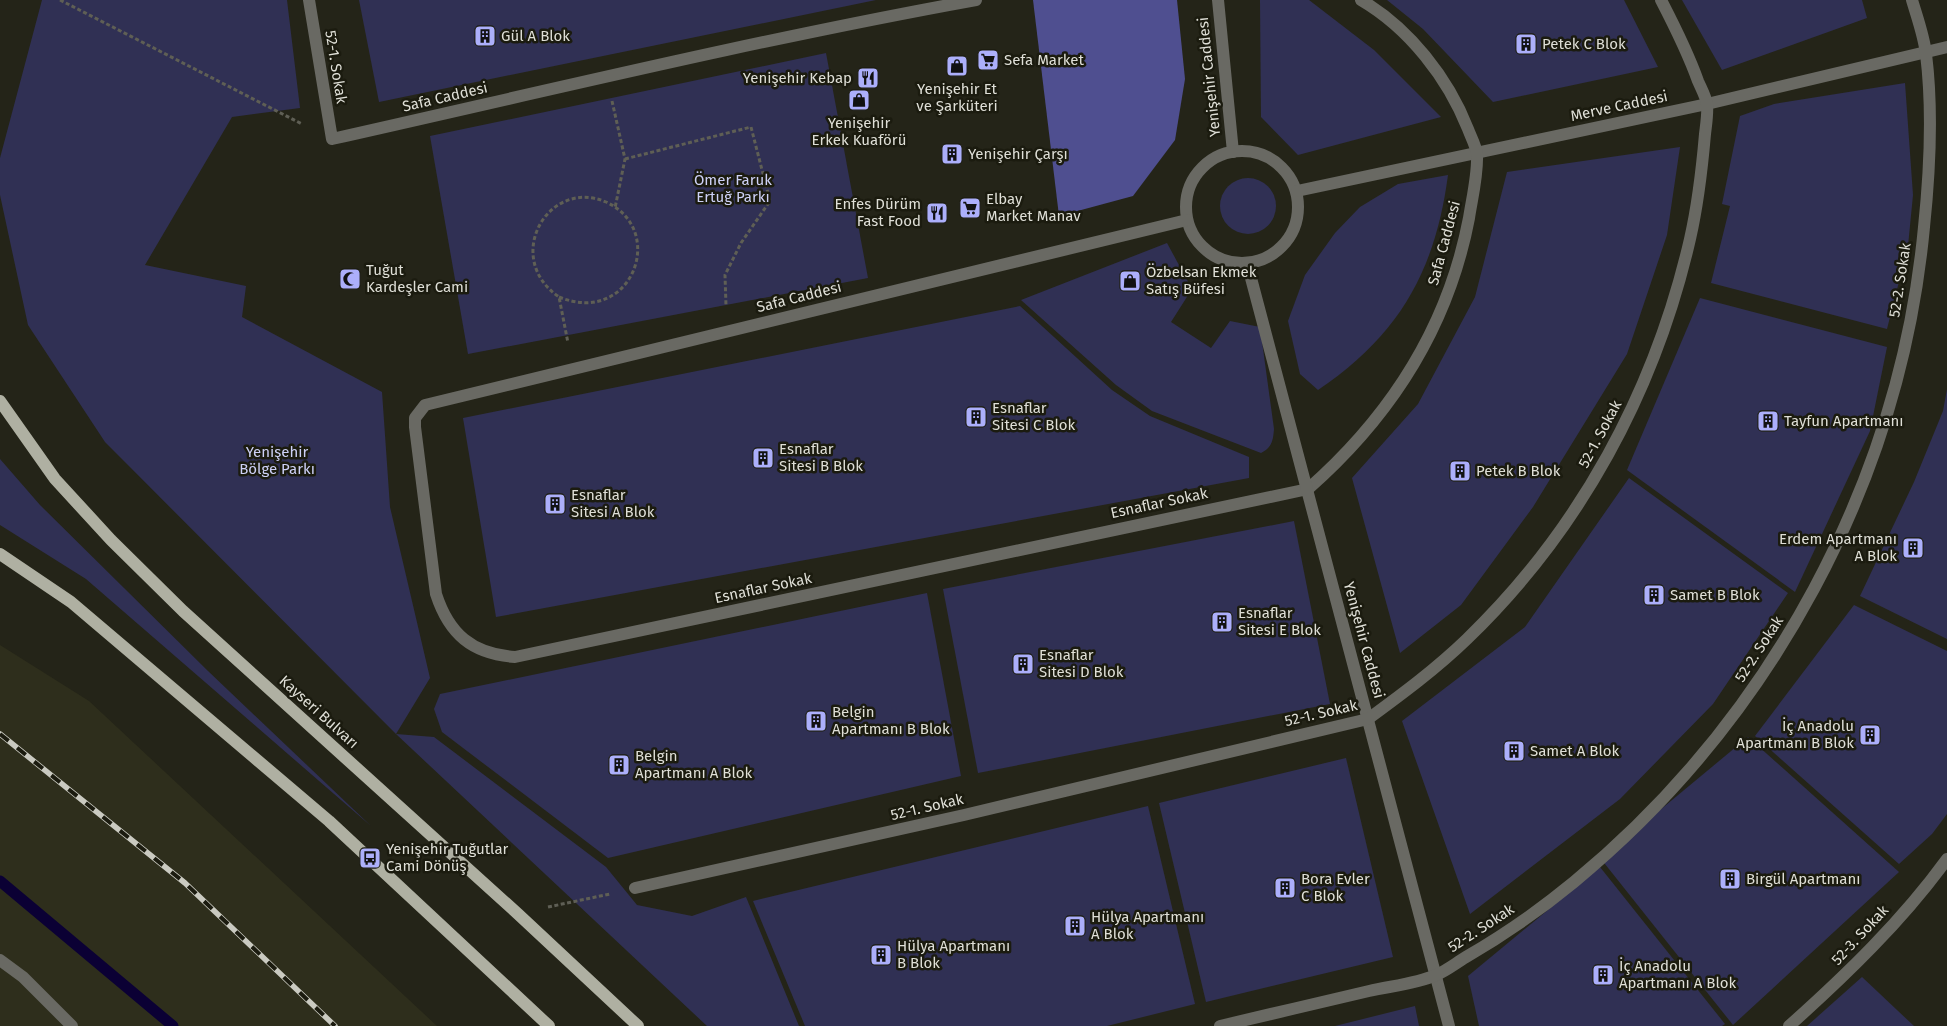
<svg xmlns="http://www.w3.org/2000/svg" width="1947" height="1026" font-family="'Fira Sans',sans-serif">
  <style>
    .built { fill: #2e2e1c }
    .green { fill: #303054 }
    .forest { fill: #4f4f90 }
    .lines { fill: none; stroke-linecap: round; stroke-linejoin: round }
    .stream { stroke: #0b0034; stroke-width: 11 }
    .path { stroke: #5f5f55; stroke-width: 3; stroke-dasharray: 4 2.5; stroke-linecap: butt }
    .minor { stroke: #696963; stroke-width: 12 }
    .major { stroke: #afb0a2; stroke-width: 12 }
    .rail-casing { stroke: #cacac1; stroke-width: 5.5 }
    .rail { stroke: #1b1b0f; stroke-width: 4; stroke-dasharray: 11; stroke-linecap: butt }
    .labels { text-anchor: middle; stroke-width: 5; stroke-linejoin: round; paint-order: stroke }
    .poi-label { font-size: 15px; fill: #dfdfd7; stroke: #1b1b0f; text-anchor: start }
    .street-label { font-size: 15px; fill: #dfdfd7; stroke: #1b1b0f }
    .park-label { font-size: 15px; fill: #ced1f7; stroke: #1b1b0f }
  </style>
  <rect width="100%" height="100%" fill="#242418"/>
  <path class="built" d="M 0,645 L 89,701 L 437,1026 L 0,1026 Z"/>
  <g class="green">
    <path d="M 42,0 L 287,0 L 300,108 L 232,117 L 145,265 L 246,286 L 242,317 L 382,392 L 390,507 L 430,678 L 396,734 L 434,737 L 606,867 L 637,905 L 692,916 L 746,897 L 799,1026 L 707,1026 L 396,734 L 105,442 L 28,325 L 0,195 L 0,158 Z"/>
    <path d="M 359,0 L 876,0 L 379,102 Z"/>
    <path d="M 1260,0 L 1309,0 L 1374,50 L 1441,117 L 1298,155 L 1261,117 Z"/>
    <path d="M 1387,0 L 1624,0 L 1658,67 L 1493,102 L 1423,29 Z"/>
    <path d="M 1682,0 L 1862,0 L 1867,18 L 1722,70 Z"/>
    <path d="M 826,53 L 868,278 L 468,354 L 430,136 Z"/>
    <path d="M 1905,83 L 1913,195 L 1908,246 L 1887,329 L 1711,283 L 1730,206 L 1722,204 L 1740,116 L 1774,104 Z"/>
    <path d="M 1680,147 L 1667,235 L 1627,354 L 1533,507 L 1461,605 L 1400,653 L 1352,478 L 1418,404 L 1475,297 L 1507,172 Z"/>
    <path d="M 1448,175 C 1435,272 1399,335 1318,390 L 1300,374 L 1288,321 L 1305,275 L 1335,233 L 1360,207 L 1398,184 Z"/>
    <circle cx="1248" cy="206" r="28"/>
    <path d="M 1167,243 L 1192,289 L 1171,322 L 1211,348 L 1230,321 L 1260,327 L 1274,429 C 1273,441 1272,447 1261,453 L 1152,411 L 1116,385 L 1021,300 Z"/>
    <path d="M 1700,298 L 1887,347 L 1870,431 L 1795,592 L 1627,470 Z"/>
    <path d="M 1020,306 L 1112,390 L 1150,416 L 1249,457 L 1249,478 L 496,617 L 463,418 Z"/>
    <path d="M 1947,389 L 1947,639 L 1860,596 L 1914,482 L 1943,411 Z"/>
    <path d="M 0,459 L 40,505 L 208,671 L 371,826 L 86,579 L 0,525 Z"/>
    <path d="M 1629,478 L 1788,593 L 1713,704 L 1620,799 L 1470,914 L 1402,721 L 1525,627 Z"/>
    <path d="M 1294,521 L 1330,704 L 978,773 L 943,589 Z"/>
    <path d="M 927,593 L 961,776 L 608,858 L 442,732 L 434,709 L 440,694 Z"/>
    <path d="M 1854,605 L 1947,651 L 1947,814 L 1932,834 L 1899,864 L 1755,736 Z"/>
    <path d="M 1748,737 L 1899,872 L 1733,1025 L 1601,859 Z"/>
    <path d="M 1346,758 L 1393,957 L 1206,1002 L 1159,803 Z"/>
    <path d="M 1148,806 L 1195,1004 L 1107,1026 L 805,1026 L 753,901 Z"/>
    <path d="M 1600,867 L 1725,1024 L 1722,1026 L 1479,1026 L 1468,976 Z"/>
    <path d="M 1862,977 L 1914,1026 L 1807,1026 Z"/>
    <path d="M 1415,1006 L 1419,1026 L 1335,1026 Z"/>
  </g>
  <path class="forest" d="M 1033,0 L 1177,0 L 1185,79 L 1175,140 L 1133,196 L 1059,216 Z"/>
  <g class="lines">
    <path class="stream" d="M 0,881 L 173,1026"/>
    <g class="path">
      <path d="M 60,0 L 302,124"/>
      <path d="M 612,101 L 625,159 L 615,208"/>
      <path d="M 625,159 L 751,127 L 770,201 L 741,243 L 725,275 L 726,306"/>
      <path d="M 559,297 C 632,327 668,230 606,202 C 548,177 502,258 559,297 L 568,343"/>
      <path d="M 548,907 L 610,894"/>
    </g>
    <g class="minor">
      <path d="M 309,0 L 332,139 C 546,91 760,39 976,0"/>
      <path d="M 1218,0 L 1233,152"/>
      <circle cx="1242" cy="207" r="56"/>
      <path d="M 1297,191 L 1707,104 L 1947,47"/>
      <path d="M 1187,220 L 425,405 L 415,418 L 415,427 L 436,594 C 449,634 472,654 515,657 L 1308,489 C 1391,416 1448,328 1469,218 C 1472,198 1478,175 1477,154 C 1476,146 1471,137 1468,129 C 1448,78 1409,28 1361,0"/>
      <path d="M 1247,263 L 1449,1026"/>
      <path d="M 635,888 L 964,815 L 1368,719 C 1402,694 1436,669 1467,639 C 1580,530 1655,391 1690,239 C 1698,204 1702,169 1705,134 C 1706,125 1708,114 1707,104 C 1706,97 1701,88 1698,81 C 1688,53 1675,27 1661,0"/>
      <path d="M 0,960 L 23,977 L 72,1026"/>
      <path d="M 1220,1026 C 1270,1014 1319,1003 1369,991 C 1390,986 1416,984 1436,975 C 1446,971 1456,963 1466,957 C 1504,935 1540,910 1574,882 C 1771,719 1900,482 1924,227 C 1930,170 1933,110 1926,54 C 1924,36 1917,17 1912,0"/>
      <path d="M 1789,1026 C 1846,975 1902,921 1947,859"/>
    </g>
    <g class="major">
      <path d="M 0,401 L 55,479 L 111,540 L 183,611 L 518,914 L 638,1026"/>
      <path d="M 0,554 L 71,602 L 329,821 L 549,1026"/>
    </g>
    <g class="rail-casing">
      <path id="rail" d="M 0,734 L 185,883 L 335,1026"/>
    </g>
    <use href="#rail" class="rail"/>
  </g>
  <defs>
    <g id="building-square" transform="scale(1.125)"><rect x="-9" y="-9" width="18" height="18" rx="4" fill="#acaffb" stroke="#1b1b0f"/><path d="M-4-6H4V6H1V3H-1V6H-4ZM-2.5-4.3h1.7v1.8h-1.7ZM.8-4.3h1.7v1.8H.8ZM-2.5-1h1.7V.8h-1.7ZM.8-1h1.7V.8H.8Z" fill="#111"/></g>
    <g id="supermarket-square" transform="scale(1.125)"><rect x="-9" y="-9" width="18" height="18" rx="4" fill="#acaffb" stroke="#1b1b0f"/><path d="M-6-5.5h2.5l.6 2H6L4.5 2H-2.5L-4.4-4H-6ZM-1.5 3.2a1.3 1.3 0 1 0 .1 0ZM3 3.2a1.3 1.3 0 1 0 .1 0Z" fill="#111"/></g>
    <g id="shop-square" transform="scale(1.125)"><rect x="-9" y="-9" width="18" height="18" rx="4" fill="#acaffb" stroke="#1b1b0f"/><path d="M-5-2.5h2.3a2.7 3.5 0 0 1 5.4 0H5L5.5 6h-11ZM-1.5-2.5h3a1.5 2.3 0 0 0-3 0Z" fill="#111"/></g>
    <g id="restaurant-square" transform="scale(1.125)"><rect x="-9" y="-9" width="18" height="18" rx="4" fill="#acaffb" stroke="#1b1b0f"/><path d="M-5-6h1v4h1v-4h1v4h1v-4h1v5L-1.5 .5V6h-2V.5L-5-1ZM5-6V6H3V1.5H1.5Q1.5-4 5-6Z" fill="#111"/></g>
    <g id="mosque-square" transform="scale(1.125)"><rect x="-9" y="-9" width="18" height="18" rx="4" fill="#acaffb" stroke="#1b1b0f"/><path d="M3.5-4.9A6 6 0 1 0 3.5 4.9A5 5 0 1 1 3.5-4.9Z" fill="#111"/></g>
    <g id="bus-square" transform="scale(1.125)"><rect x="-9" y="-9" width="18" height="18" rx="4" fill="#acaffb" stroke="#1b1b0f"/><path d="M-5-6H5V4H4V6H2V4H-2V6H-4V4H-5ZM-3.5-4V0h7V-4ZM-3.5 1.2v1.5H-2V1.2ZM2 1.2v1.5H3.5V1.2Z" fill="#111"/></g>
  </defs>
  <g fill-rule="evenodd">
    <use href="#building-square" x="485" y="36"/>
    <use href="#building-square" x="1526" y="44"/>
    <use href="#supermarket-square" x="988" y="60"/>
    <use href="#shop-square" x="957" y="66"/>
    <use href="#restaurant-square" x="868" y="78"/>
    <use href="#shop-square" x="859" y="100"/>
    <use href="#building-square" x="952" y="154"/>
    <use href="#supermarket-square" x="970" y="208"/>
    <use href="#restaurant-square" x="937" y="213"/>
    <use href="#mosque-square" x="350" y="279"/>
    <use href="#shop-square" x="1130" y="281"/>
    <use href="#building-square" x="976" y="417"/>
    <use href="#building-square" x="1768" y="421"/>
    <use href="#building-square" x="763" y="458"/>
    <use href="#building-square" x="1460" y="471"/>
    <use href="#building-square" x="555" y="504"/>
    <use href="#building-square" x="1913" y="548"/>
    <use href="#building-square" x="1654" y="595"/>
    <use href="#building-square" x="1222" y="622"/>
    <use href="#building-square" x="1023" y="664"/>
    <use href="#building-square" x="816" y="721"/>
    <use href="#building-square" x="1870" y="735"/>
    <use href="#building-square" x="1514" y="751"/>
    <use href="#building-square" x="619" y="765"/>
    <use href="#bus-square" x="370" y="858"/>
    <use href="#building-square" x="1730" y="879"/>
    <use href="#building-square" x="1285" y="888"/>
    <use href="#building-square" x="1075" y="926"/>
    <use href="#building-square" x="881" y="955"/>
    <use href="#building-square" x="1603" y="975"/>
  </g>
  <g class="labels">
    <g class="poi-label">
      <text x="501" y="41">Gül A Blok</text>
      <text x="1542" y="49">Petek C Blok</text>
      <text x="1004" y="65">Sefa Market</text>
      <text x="852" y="83" text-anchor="end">Yenişehir Kebap</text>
      <text x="957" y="94" text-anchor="middle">Yenişehir Et<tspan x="957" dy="17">ve Şarküteri</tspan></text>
      <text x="859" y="128" text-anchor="middle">Yenişehir<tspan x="859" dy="17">Erkek Kuaförü</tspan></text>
      <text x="968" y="159">Yenişehir Çarşı</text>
      <text x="986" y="204">Elbay<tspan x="986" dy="17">Market Manav</tspan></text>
      <text x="921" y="209" text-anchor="end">Enfes Dürüm<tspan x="921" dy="17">Fast Food</tspan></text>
      <text x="366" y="275">Tuğut<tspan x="366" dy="17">Kardeşler Cami</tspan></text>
      <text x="1146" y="277">Özbelsan Ekmek<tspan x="1146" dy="17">Satış Büfesi</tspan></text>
      <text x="992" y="413">Esnaflar<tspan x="992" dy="17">Sitesi C Blok</tspan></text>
      <text x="1784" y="426">Tayfun Apartmanı</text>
      <text x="779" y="454">Esnaflar<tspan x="779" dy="17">Sitesi B Blok</tspan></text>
      <text x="1476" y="476">Petek B Blok</text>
      <text x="571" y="500">Esnaflar<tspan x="571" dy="17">Sitesi A Blok</tspan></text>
      <text x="1897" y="544" text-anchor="end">Erdem Apartmanı<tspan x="1897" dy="17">A Blok</tspan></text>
      <text x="1670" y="600">Samet B Blok</text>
      <text x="1238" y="618">Esnaflar<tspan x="1238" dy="17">Sitesi E Blok</tspan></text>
      <text x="1039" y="660">Esnaflar<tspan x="1039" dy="17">Sitesi D Blok</tspan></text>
      <text x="832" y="717">Belgin<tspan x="832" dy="17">Apartmanı B Blok</tspan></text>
      <text x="1854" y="731" text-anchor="end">İç Anadolu<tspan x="1854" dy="17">Apartmanı B Blok</tspan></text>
      <text x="1530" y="756">Samet A Blok</text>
      <text x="635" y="761">Belgin<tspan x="635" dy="17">Apartmanı A Blok</tspan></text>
      <text x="386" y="854">Yenişehir Tuğutlar<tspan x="386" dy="17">Cami Dönüş</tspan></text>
      <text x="1301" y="884">Bora Evler<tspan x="1301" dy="17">C Blok</tspan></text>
      <text x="1746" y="884">Birgül Apartmanı</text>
      <text x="1091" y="922">Hülya Apartmanı<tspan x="1091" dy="17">A Blok</tspan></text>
      <text x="897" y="951">Hülya Apartmanı<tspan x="897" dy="17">B Blok</tspan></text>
      <text x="1619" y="971">İç Anadolu<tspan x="1619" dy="17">Apartmanı A Blok</tspan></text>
    </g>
    <g class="street-label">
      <text transform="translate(336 67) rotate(81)" y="5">52-1. Sokak</text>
      <text transform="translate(1209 77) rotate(-96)" y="5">Yenişehir Caddesi</text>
      <text transform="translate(445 97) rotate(-13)" y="5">Safa Caddesi</text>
      <text transform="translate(1619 106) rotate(-12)" y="5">Merve Caddesi</text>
      <text transform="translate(1444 243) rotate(-75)" y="5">Safa Caddesi</text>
      <text transform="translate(1900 280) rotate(-81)" y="5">52-2. Sokak</text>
      <text transform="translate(799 297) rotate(-14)" y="5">Safa Caddesi</text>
      <text transform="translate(1600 434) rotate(-62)" y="5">52-1. Sokak</text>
      <text transform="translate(1159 503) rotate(-12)" y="5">Esnaflar Sokak</text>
      <text transform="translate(763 588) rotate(-12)" y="5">Esnaflar Sokak</text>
      <text transform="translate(1364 640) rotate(75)" y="5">Yenişehir Caddesi</text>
      <text transform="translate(1759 649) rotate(-57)" y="5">52-2. Sokak</text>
      <text transform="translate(319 712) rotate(42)" y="5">Kayseri Bulvarı</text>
      <text transform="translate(1321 713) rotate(-13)" y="5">52-1. Sokak</text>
      <text transform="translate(927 807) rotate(-13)" y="5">52-1. Sokak</text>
      <text transform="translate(1481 928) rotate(-33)" y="5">52-2. Sokak</text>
      <text transform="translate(1860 935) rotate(-47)" y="5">52-3. Sokak</text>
    </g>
    <g class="park-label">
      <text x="733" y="185">Ömer Faruk<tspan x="733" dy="17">Ertuğ Parkı</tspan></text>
      <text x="277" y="457">Yenişehir<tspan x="277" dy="17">Bölge Parkı</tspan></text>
    </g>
  </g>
</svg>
